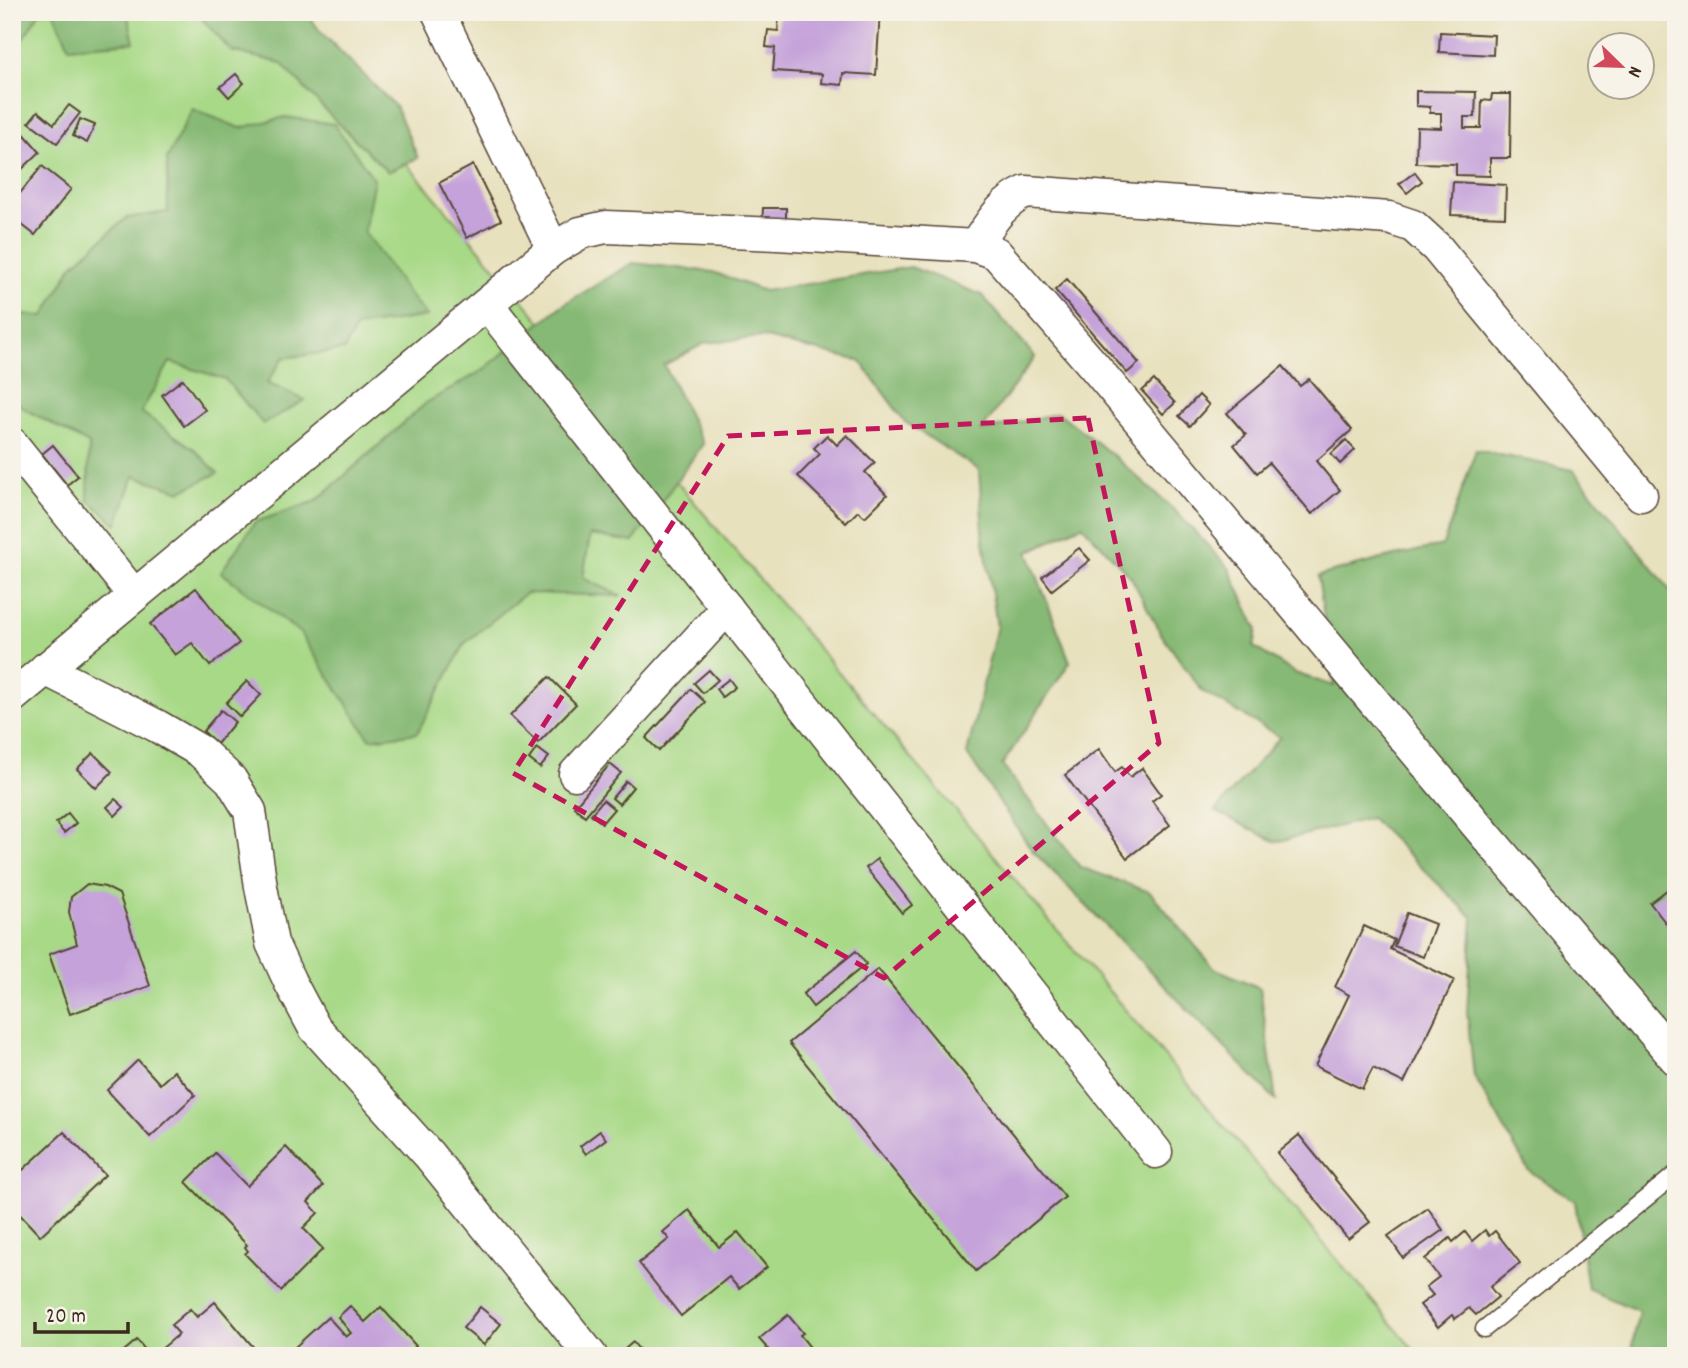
<svg xmlns="http://www.w3.org/2000/svg" width="1688" height="1368" font-family="Dekko,sans-serif">
  <style>
    .green { fill: #a8d987; stroke: #728252; stroke-width: 2 }
    .forest { fill: #86b974; stroke: #607249; stroke-width: 2 }
    .building { fill: #c5a2da }
    .lines { fill: none; stroke-linecap: round; stroke-linejoin: round }
    .lane-casing { stroke: #554536; stroke-width: 19 }
    .street-casing { stroke: #554536; stroke-width: 35 }
    .lane { stroke: #fff; stroke-width: 16 }
    .street { stroke: #fff; stroke-width: 32 }
    .marked { fill: none; stroke: #c2185b; stroke-width: 5; stroke-dasharray: 14 9; stroke-linejoin: round }
  </style>
  <rect width="100%" height="100%" fill="#f7f3e8"/>
  <filter id="ink" filterUnits="userSpaceOnUse"><feTurbulence type="fractalNoise" baseFrequency=".0143" numOctaves="2"/><feDisplacementMap in="SourceGraphic" scale="14" xChannelSelector="R" yChannelSelector="G"/><feConvolveMatrix kernelMatrix="1 2 1 2 8 2 1 2 1" color-interpolation-filters="sRGB"/></filter>
  <filter id="wash" filterUnits="userSpaceOnUse"><feTurbulence type="fractalNoise" baseFrequency=".00686" numOctaves="4" result="noise"/><feDisplacementMap in="SourceGraphic" scale="28" xChannelSelector="R" yChannelSelector="G"/><feGaussianBlur stdDeviation="1.57" result="paint"/><feColorMatrix in="noise" values="0 0 0 0 0 0 0 0 0 0 0 0 0 0 0 0 0 1.4 0 .05"/><feComposite in="paint" operator="in"/></filter>
  <g filter="url(#wash)">
    <rect width="100%" height="100%" fill="#e8e1be"/>
    <path class="green" d="M 12,12 L 278,12 L 1419,1356 L 12,1356 Z"/>
    <g class="forest">
      <path d="M 12,12 L 40,12 L 15,51 L 19,85 L 12,85 Z"/>
      <path d="M 54,12 L 127,12 L 134,42 L 69,47 Z"/>
      <path d="M 196,12 L 306,12 L 320,31 L 396,107 L 418,158 L 388,172 L 327,112 L 281,63 L 231,51 Z"/>
      <path d="M 192,109 L 240,128 L 285,117 L 334,124 L 374,179 L 364,232 C 386,260 403,290 427,316 L 356,327 L 344,350 L 283,358 L 267,383 L 305,400 L 263,424 L 225,379 L 170,362 L 141,412 L 194,449 L 218,473 L 181,491 L 134,476 L 117,524 L 88,500 L 89,444 L 28,411 L 12,399 L 12,314 L 44,316 L 72,266 L 126,218 L 168,212 L 167,159 Z"/>
      <path d="M 633,263 L 713,272 L 764,291 L 911,267 L 982,295 L 1035,357 L 981,431 L 1059,413 L 1114,456 L 1176,512 L 1229,568 L 1257,629 L 1254,647 L 1295,673 L 1334,686 L 1318,576 L 1378,560 L 1443,545 L 1476,450 L 1573,470 L 1676,597 L 1676,1356 L 1630,1356 L 1639,1311 L 1588,1289 L 1575,1201 L 1528,1170 L 1474,1076 L 1467,1012 L 1473,918 L 1371,818 L 1276,842 L 1215,811 L 1280,737 L 1202,691 L 1161,634 L 1131,577 L 1082,525 L 1028,552 L 1070,662 L 1002,765 L 1080,867 L 1150,892 L 1214,968 L 1260,988 L 1276,1100 L 1032,850 L 967,754 L 997,626 L 983,535 L 979,470 L 905,422 L 860,361 L 762,337 L 705,343 L 664,365 L 703,444 L 633,542 L 590,535 L 583,578 L 621,596 L 526,593 L 465,643 L 417,733 L 370,739 L 300,633 L 221,572 L 255,522 L 316,501 L 426,403 L 483,370 L 561,306 Z"/>
    </g>
    <g id="blocks">
      <g class="building">
        <path d="M 779,12 L 880,12 L 876,75 L 843,73 L 842,85 L 821,83 L 822,74 L 773,71 L 775,48 L 766,47 L 768,30 L 778,31 Z"/>
        <path d="M 1440,32 L 1494,35 L 1493,55 L 1439,52 Z"/>
        <path d="M 236,74 L 244,83 L 229,97 L 220,87 Z"/>
        <path d="M 1416,91 L 1476,92 L 1475,117 L 1464,117 L 1464,128 L 1481,128 L 1482,100 L 1491,101 L 1492,94 L 1511,94 L 1510,158 L 1490,158 L 1490,176 L 1456,175 L 1456,164 L 1416,163 L 1417,127 L 1441,128 L 1441,113 L 1430,113 L 1430,107 L 1416,106 Z"/>
        <path d="M 69,105 L 80,113 L 57,143 L 29,122 L 38,111 L 54,124 Z"/>
        <path d="M 80,119 L 95,125 L 87,143 L 73,136 Z"/>
        <path d="M 12,120 L 40,152 L 22,169 L 16,163 L 12,166 Z"/>
        <path d="M 473,165 L 501,220 L 467,238 L 439,183 Z"/>
        <path d="M 42,166 L 71,189 L 35,235 L 12,217 L 12,203 Z"/>
        <path d="M 1415,172 L 1422,181 L 1407,193 L 1399,184 Z"/>
        <path d="M 1453,182 L 1506,185 L 1505,217 L 1451,215 Z"/>
        <path d="M 763,208 L 786,208 L 786,228 L 762,227 Z"/>
        <path d="M 1067,279 L 1139,363 L 1127,373 L 1055,290 Z"/>
        <path d="M 1283,366 L 1300,386 L 1309,379 L 1352,430 L 1316,461 L 1340,490 L 1312,514 L 1269,463 L 1257,473 L 1234,445 L 1246,435 L 1227,413 Z"/>
        <path d="M 183,379 L 205,410 L 184,426 L 162,395 Z"/>
        <path d="M 1154,380 L 1175,403 L 1163,414 L 1142,391 Z"/>
        <path d="M 1199,395 L 1209,405 L 1190,426 L 1179,416 Z"/>
        <path d="M 827,435 L 837,445 L 847,435 L 875,463 L 865,472 L 887,495 L 865,517 L 858,511 L 846,523 L 798,476 L 820,454 L 814,448 Z"/>
        <path d="M 1346,440 L 1355,450 L 1340,464 L 1331,454 Z"/>
        <path d="M 53,445 L 78,476 L 67,485 L 42,454 Z"/>
        <path d="M 1079,548 L 1090,560 L 1052,590 L 1042,577 Z"/>
        <path d="M 196,588 L 239,643 L 210,666 L 192,643 L 175,655 L 150,624 Z"/>
        <path d="M 709,670 L 718,680 L 703,693 L 694,683 Z"/>
        <path d="M 549,677 L 576,704 L 538,743 L 510,716 Z"/>
        <path d="M 729,679 L 735,687 L 722,697 L 716,689 Z"/>
        <path d="M 247,681 L 261,695 L 240,717 L 226,703 Z"/>
        <path d="M 691,689 L 705,702 L 659,751 L 646,738 Z"/>
        <path d="M 221,710 L 235,722 L 217,744 L 203,731 Z"/>
        <path d="M 537,748 L 549,757 L 540,768 L 529,759 Z"/>
        <path d="M 1099,749 L 1115,772 L 1122,767 L 1130,777 L 1142,768 L 1161,794 L 1152,801 L 1170,825 L 1127,858 L 1065,775 Z"/>
        <path d="M 93,753 L 112,772 L 96,788 L 77,769 Z"/>
        <path d="M 610,764 L 621,773 L 585,816 L 574,807 Z"/>
        <path d="M 626,781 L 633,787 L 619,804 L 612,798 Z"/>
        <path d="M 115,799 L 124,807 L 115,816 L 107,807 Z"/>
        <path d="M 603,800 L 614,809 L 602,823 L 591,814 Z"/>
        <path d="M 68,813 L 76,823 L 64,833 L 56,823 Z"/>
        <path d="M 877,859 L 912,905 L 902,913 L 866,868 Z"/>
        <path d="M 1676,883 L 1676,936 L 1650,903 Z"/>
        <path d="M 87,884 L 105,887 L 119,894 L 150,986 L 70,1014 L 49,954 L 77,944 L 69,912 L 71,897 Z"/>
        <path d="M 1407,913 L 1435,924 L 1423,957 L 1394,946 Z"/>
        <path d="M 1364,926 L 1394,940 L 1390,949 L 1454,980 L 1404,1083 L 1373,1068 L 1362,1089 L 1315,1066 L 1349,995 L 1335,987 Z"/>
        <path d="M 856,951 L 866,964 L 813,1007 L 803,994 Z"/>
        <path d="M 878,969 L 1065,1197 L 976,1271 L 789,1043 Z"/>
        <path d="M 138,1060 L 160,1084 L 174,1071 L 195,1095 L 150,1137 L 107,1090 Z"/>
        <path d="M 600,1131 L 606,1139 L 586,1154 L 580,1146 Z"/>
        <path d="M 64,1132 L 105,1175 L 40,1236 L 12,1206 L 12,1180 Z"/>
        <path d="M 1299,1135 L 1370,1222 L 1348,1239 L 1277,1153 Z"/>
        <path d="M 286,1147 L 323,1186 L 308,1202 L 318,1213 L 303,1228 L 323,1249 L 281,1291 L 245,1254 L 248,1251 L 245,1247 L 247,1245 L 186,1182 L 215,1153 L 247,1186 Z"/>
        <path d="M 1428,1208 L 1443,1230 L 1403,1258 L 1388,1236 Z"/>
        <path d="M 689,1210 L 719,1247 L 738,1232 L 767,1267 L 739,1289 L 729,1277 L 681,1316 L 639,1263 L 669,1239 L 663,1232 Z"/>
        <path d="M 1485,1230 L 1489,1236 L 1495,1231 L 1520,1263 L 1490,1287 L 1498,1297 L 1476,1315 L 1469,1308 L 1455,1319 L 1452,1315 L 1438,1327 L 1420,1305 L 1433,1295 L 1426,1287 L 1439,1277 L 1425,1259 L 1450,1238 L 1453,1242 L 1465,1232 L 1472,1241 Z"/>
        <path d="M 215,1302 L 261,1356 L 153,1356 L 179,1334 L 171,1325 L 190,1309 L 197,1317 Z"/>
        <path d="M 350,1306 L 365,1322 L 381,1307 L 416,1346 L 405,1356 L 302,1356 L 295,1347 L 328,1317 L 346,1337 L 351,1333 L 338,1317 Z"/>
        <path d="M 480,1307 L 501,1324 L 484,1345 L 463,1328 Z"/>
        <path d="M 788,1315 L 803,1333 L 800,1335 L 817,1356 L 760,1356 L 768,1349 L 759,1339 Z"/>
        <path d="M 137,1340 L 150,1356 L 118,1356 Z"/>
        <path d="M 633,1342 L 644,1356 L 617,1356 Z"/>
      </g>
    </g>
  </g>
  <g filter="url(#ink)">
    <use href="#blocks" fill-opacity="0" stroke="#554536" stroke-width="2"/>
    <g class="lines">
      <g class="lane-casing">
        <path id="lane" d="M 1484,1329 L 1676,1174"/>
      </g>
      <g class="street-casing">
        <g id="street">
          <path d="M 438,12 L 553,249"/>
          <path d="M 975,246 C 990,224 1001,203 1026,192 L 1389,218 L 1413,226 L 1437,248 L 1641,495"/>
          <path d="M 487,304 L 1156,1152"/>
          <path d="M 12,444 L 134,595"/>
          <path d="M 45,669 L 157,726 L 200,751 L 231,780 L 250,811 L 261,887 L 272,943 L 290,982 L 314,1027 L 429,1155 L 591,1356"/>
          <path d="M 12,697 L 553,249 L 580,233 L 606,227 L 777,234 L 975,246 L 996,253 L 1094,366 L 1477,825 L 1676,1059"/>
          <path d="M 575,774 L 727,608"/>
        </g>
      </g>
      <use href="#lane" class="lane"/>
      <use href="#street" class="street"/>
    </g>
  </g>
  <path class="marked" d="M 1088,418 L 1159,743 L 884,978 L 513,773 L 728,436 Z"/>
  <rect width="1688" height="1368" fill="none" stroke="#f7f3e8" stroke-width="42"/>
  <g transform="translate(1621 66) rotate(113)"><circle r="33" fill="#f7f3e8" stroke="#aca397" stroke-width="2"/>
  <path d="M0-5L12 26L0 18L-12 26Z" fill="#d1495b"/>
  <text y="-10" font-size="19" font-weight="bold" text-anchor="middle" fill="#3b2a1e">N</text>
  </g>
  <path d="M35 1322v10h93v-10" fill="none" stroke="#3b2a1e" stroke-width="3.5"/>
  <text x="46" y="1322" font-size="21" fill="#3b2a1e" stroke="#f7f3e8" stroke-width="5" paint-order="stroke">20 m</text>
</svg>
